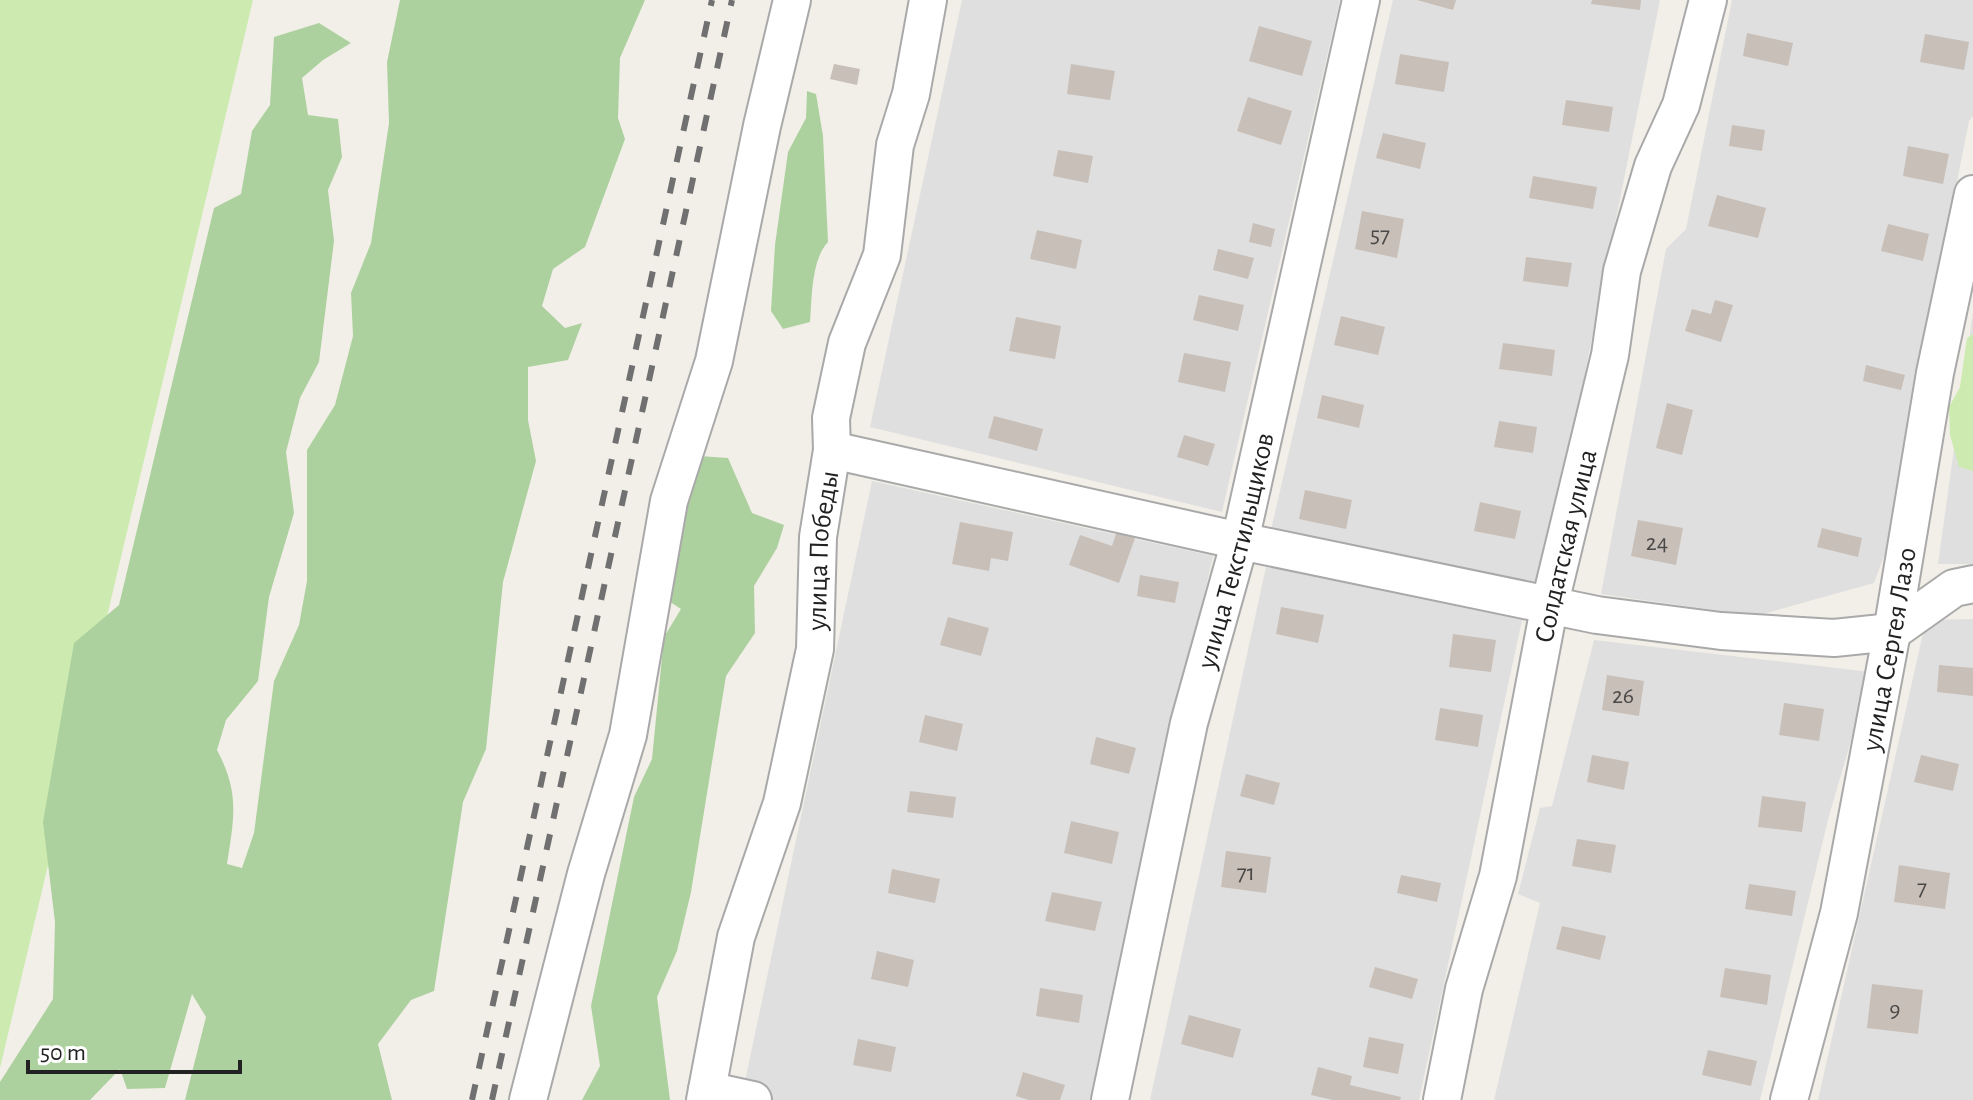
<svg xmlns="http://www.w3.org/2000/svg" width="1973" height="1100" font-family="'Alegreya Sans',sans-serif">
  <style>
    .residential { fill: #e0dfdf }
    .grass { fill: #cdebb0 }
    .forest { fill: #add19e }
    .building { fill: #c7bfb8 }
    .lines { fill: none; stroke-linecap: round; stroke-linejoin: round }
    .minor-casing { stroke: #a9a9a9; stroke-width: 40 }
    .minor { stroke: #fff; stroke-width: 36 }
    .rail { stroke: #707070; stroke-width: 6; stroke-dasharray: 16 16; stroke-linecap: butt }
    .labels { text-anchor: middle; stroke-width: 8; stroke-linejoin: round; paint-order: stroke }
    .number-label { font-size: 24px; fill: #4b4948 }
    .street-label { font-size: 28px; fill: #222; stroke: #fff }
  </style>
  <rect width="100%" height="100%" fill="#f2efe9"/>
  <g class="residential">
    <path d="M 962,0 L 1340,0 L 1222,512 L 870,427 Z"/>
    <path d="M 1393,0 L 1660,0 L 1546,567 L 1537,588 L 1271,530 Z"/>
    <path d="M 1732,0 L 1973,0 L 1973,116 L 1969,121 L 1922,359 L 1905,499 L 1874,583 L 1756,616 L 1601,594 L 1666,249 L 1686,229 Z"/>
    <path d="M 1973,312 L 1973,564 L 1938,564 Z"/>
    <path d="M 872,481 L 1213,556 L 1090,1100 L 741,1100 Z"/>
    <path d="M 1266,567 L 1522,620 L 1419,1100 L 1150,1100 Z"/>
    <path d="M 1973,619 L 1973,1100 L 1818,1100 L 1926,620 Z"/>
    <path d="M 1594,640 L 1871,672 L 1829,816 L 1760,1100 L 1494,1100 L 1540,903 L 1518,894 L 1540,808 L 1552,806 Z"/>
  </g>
  <g class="grass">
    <path d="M 0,0 L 253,0 L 0,1068 Z"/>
    <path d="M 1973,334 L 1973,471 L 1959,467 L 1950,435 L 1949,407 L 1960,387 L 1967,338 Z"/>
  </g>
  <g class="forest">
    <path d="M 400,0 L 645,0 L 620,58 L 618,118 L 625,139 L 585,247 L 553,269 L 542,306 L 565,328 L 582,323 L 568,360 L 528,367 L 528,420 L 536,461 L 503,582 L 486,749 L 463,802 L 434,991 L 411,1000 L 378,1044 L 392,1100 L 185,1100 L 206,1017 L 192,994 L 165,1088 L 127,1089 L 120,1069 L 90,1100 L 0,1100 L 0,1082 L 53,999 L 55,922 L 43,822 L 74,643 L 119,605 L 214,208 L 241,194 L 252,131 L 270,105 L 274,37 L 319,23 L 351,43 L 323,60 L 302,78 L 308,115 L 338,119 L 342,157 L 328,190 L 334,241 L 319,362 L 300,398 L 286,452 L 294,513 L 269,597 L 258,681 L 226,720 L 217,750 C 240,793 234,818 227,864 L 242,868 L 254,833 L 274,681 L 299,625 L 307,581 L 307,450 L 335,405 L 353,336 L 351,293 L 371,243 L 389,123 L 387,62 Z"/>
    <path d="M 807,91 L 816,94 L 823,136 L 828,242 C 811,260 812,298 810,322 L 783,329 L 771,311 L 775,245 L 788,152 L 806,118 Z"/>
    <path d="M 699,456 L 728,458 L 752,513 L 784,525 L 777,548 L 754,586 L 755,633 L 726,676 L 691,892 L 677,951 L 657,997 L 670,1100 L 582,1100 L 600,1066 L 591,1006 L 634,797 L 652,759 L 664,637 L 681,609 L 661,596 Z"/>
  </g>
  <g class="building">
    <path d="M 1417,0 L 1456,0 L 1453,10 Z"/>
    <path d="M 1592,0 L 1641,0 L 1640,10 L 1591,4 Z"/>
    <path d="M 1259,26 L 1312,41 L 1302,76 L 1249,61 Z"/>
    <path d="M 1747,33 L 1793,43 L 1788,66 L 1743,56 Z"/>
    <path d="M 1925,34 L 1969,42 L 1964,70 L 1920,62 Z"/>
    <path d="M 1400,54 L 1449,62 L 1444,92 L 1395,84 Z"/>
    <path d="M 834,64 L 860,69 L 857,85 L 830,79 Z"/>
    <path d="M 1071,64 L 1115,71 L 1110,100 L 1067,94 Z"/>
    <path d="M 1248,97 L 1292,111 L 1281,145 L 1237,131 Z"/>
    <path d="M 1566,100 L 1613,107 L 1609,132 L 1562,125 Z"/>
    <path d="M 1732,125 L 1765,130 L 1762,151 L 1729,146 Z"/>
    <path d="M 1383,133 L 1426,143 L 1420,169 L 1376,158 Z"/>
    <path d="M 1908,146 L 1949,154 L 1943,184 L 1903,176 Z"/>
    <path d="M 1058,150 L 1093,156 L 1088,183 L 1053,176 Z"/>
    <path d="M 1533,176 L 1597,187 L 1593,209 L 1529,198 Z"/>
    <path d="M 1717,195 L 1766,208 L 1758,238 L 1708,226 Z"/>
    <path d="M 1362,211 L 1404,219 L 1397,258 L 1355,249 Z"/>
    <path d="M 1253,223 L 1275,229 L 1271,247 L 1249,242 Z"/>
    <path d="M 1888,224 L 1929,234 L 1923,261 L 1881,251 Z"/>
    <path d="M 1037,230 L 1082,240 L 1076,269 L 1030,259 Z"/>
    <path d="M 1218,249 L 1254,258 L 1248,279 L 1213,270 Z"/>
    <path d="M 1526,257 L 1572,263 L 1568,287 L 1523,281 Z"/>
    <path d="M 1199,295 L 1244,305 L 1238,331 L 1193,320 Z"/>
    <path d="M 1715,300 L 1733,305 L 1721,342 L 1685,331 L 1692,309 L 1711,314 Z"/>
    <path d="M 1341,316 L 1385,327 L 1378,355 L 1334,345 Z"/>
    <path d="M 1016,317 L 1061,326 L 1055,359 L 1009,351 Z"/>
    <path d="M 1503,343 L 1555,350 L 1552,376 L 1499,369 Z"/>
    <path d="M 1184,353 L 1231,362 L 1225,392 L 1178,382 Z"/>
    <path d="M 1866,365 L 1905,375 L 1901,390 L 1863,381 Z"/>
    <path d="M 1322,395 L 1364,405 L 1359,428 L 1317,418 Z"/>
    <path d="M 1667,403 L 1693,410 L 1682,455 L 1656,448 Z"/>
    <path d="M 994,416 L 1043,429 L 1037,451 L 988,438 Z"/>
    <path d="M 1499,421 L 1537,427 L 1533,453 L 1494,447 Z"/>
    <path d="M 1184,435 L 1215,444 L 1208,466 L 1177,457 Z"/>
    <path d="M 1305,490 L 1352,500 L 1346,529 L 1299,519 Z"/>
    <path d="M 1480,502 L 1521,511 L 1515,539 L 1474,531 Z"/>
    <path d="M 1638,520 L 1683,528 L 1676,565 L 1631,556 Z"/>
    <path d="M 960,522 L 1013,532 L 1008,561 L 991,558 L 989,571 L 952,564 Z"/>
    <path d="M 1822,528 L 1862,538 L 1858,557 L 1817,547 Z"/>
    <path d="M 1117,531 L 1135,538 L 1119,583 L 1069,565 L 1080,535 L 1112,546 Z"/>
    <path d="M 1140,575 L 1179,582 L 1175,603 L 1137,596 Z"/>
    <path d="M 1281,607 L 1324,615 L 1318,643 L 1276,634 Z"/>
    <path d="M 948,617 L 989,628 L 981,656 L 940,645 Z"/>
    <path d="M 1453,634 L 1496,640 L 1491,672 L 1449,667 Z"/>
    <path d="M 1939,665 L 1973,668 L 1973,696 L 1937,692 Z"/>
    <path d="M 1607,675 L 1644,681 L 1639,716 L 1602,710 Z"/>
    <path d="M 1784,703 L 1824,709 L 1819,741 L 1779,735 Z"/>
    <path d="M 1440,708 L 1483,715 L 1478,747 L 1435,740 Z"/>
    <path d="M 925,715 L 963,724 L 957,751 L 919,742 Z"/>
    <path d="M 1096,737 L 1136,748 L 1129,774 L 1090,764 Z"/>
    <path d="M 1592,755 L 1629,762 L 1624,790 L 1587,782 Z"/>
    <path d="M 1921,755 L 1959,764 L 1953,791 L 1914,782 Z"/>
    <path d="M 1246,774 L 1280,783 L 1274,805 L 1240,796 Z"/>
    <path d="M 910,791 L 956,797 L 953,818 L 907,812 Z"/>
    <path d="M 1762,796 L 1806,802 L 1802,832 L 1758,827 Z"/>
    <path d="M 1071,821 L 1119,832 L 1112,864 L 1064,853 Z"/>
    <path d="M 1577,839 L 1616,845 L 1611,873 L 1572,866 Z"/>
    <path d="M 1226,851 L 1271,857 L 1266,893 L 1221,887 Z"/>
    <path d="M 1899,865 L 1950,873 L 1945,909 L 1894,902 Z"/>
    <path d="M 892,869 L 940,879 L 935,903 L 888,893 Z"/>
    <path d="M 1401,875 L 1441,883 L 1437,902 L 1397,893 Z"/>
    <path d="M 1749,884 L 1796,891 L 1792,916 L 1745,909 Z"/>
    <path d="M 1052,892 L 1102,902 L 1095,931 L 1045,921 Z"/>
    <path d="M 1562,926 L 1606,936 L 1600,960 L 1556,949 Z"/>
    <path d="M 877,951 L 914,960 L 908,987 L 871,979 Z"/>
    <path d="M 1375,967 L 1418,979 L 1412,999 L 1369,987 Z"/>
    <path d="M 1725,968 L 1771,975 L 1767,1005 L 1720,997 Z"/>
    <path d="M 1872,984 L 1923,990 L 1918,1034 L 1867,1028 Z"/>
    <path d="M 1040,988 L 1083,995 L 1079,1023 L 1036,1016 Z"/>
    <path d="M 1189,1015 L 1241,1029 L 1233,1058 L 1181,1044 Z"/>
    <path d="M 1369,1037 L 1404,1044 L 1398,1074 L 1363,1067 Z"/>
    <path d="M 858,1039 L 896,1047 L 891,1072 L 853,1065 Z"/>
    <path d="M 1708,1050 L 1757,1061 L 1751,1086 L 1702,1075 Z"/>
    <path d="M 1318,1067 L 1352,1076 L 1350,1085 L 1401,1097 L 1400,1100 L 1333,1100 L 1311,1095 Z"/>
    <path d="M 1023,1072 L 1065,1085 L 1060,1100 L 1029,1100 L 1016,1096 Z"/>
  </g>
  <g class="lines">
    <g class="minor-casing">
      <g id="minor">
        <path d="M 832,450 L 1240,541 L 1597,615 L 1721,631 L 1834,638 L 1892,632 L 1954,588 L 1973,584"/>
        <path d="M 707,1090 L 753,1100"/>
        <path d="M 528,1100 L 586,874 L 628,735 L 669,501 L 714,361 L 762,126 L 792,0"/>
        <path id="s1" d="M 705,1100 L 736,937 L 782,803 L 815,649 L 818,537 L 832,450 L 831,418 L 847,343 L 882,255 L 895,145 L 911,94 L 928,0"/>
        <path id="s2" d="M 1110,1100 L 1189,723 L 1240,541 L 1361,0"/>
        <path id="s3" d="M 1442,1100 L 1464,989 L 1498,876 L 1550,603 L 1610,355 L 1622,271 L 1653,166 L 1681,105 L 1708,0"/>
        <path id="s4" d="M 1789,1100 L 1839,913 L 1892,632 L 1935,373 L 1973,194"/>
      </g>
    </g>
    <use href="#minor" class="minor"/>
    <g class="rail">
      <path d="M 472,1100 L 712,0"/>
      <path d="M 492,1100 L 732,0"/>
    </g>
  </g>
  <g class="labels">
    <g class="number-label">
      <text x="1380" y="242">57</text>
      <text x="1657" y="550">24</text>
      <text x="1623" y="703">26</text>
      <text x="1246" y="880">71</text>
      <text x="1922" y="895">7</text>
      <text x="1895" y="1017">9</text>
    </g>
    <g class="street-label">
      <text dy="10" stroke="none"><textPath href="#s3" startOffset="568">Солдатская улица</textPath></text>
      <text dy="10" stroke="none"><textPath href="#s1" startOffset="564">улица Победы</textPath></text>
      <text dy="10" stroke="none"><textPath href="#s2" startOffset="564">улица Текстильщиков</textPath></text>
      <text dy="10" stroke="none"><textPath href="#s4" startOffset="462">улица Сергея Лазо</textPath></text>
    </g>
  </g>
  <path d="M28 1060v12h212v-12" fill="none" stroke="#222222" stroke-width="4"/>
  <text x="40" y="1060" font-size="24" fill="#222222" stroke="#ffffff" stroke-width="6" paint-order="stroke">50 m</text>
</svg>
